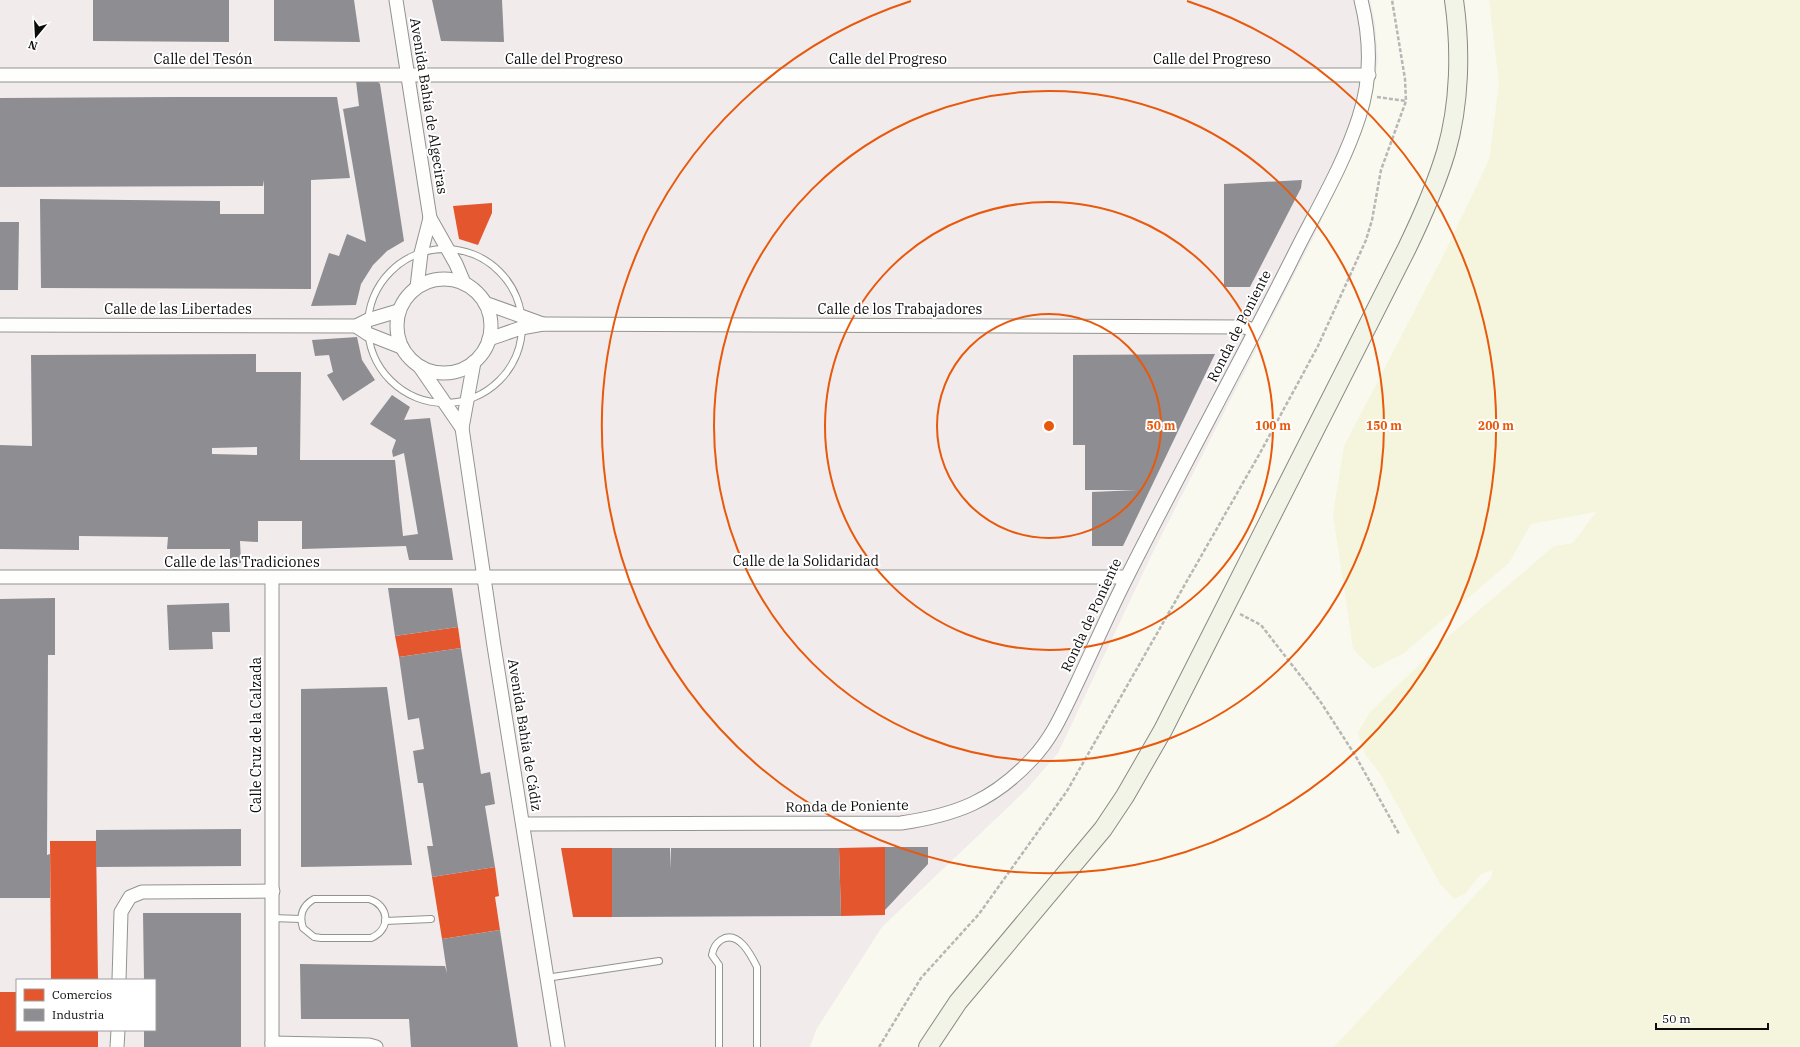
<svg xmlns="http://www.w3.org/2000/svg" width="1800" height="1047" font-family="'IBM Plex Serif',serif">
  <style>
    .industrial { fill: #f1ebec; fill-rule: evenodd }
    .farmland { fill: #f4f5dc }
    .shops { fill: #e4572e }
    .industry { fill: #8d8d92; fill-rule: evenodd }
    .lines { fill: none; stroke-linecap: round; stroke-linejoin: round }
    .service-casing { stroke: #93938e; stroke-width: 8 }
    .minor-casing { stroke: #93938e; stroke-width: 15 }
    .secondary-casing { stroke: #8a8985; stroke-width: 20 }
    .path { stroke: #b7b7b5; stroke-width: 2.5; stroke-dasharray: 4 2; stroke-linecap: butt }
    .service { stroke: #fefefd; stroke-width: 6 }
    .minor { stroke: #fefefd; stroke-width: 13 }
    .secondary { stroke: #f3f4e8; stroke-width: 18 }
    .ring { fill: none; stroke: #e8590c; stroke-width: 2 }
    .labels { text-anchor: middle; stroke-width: 4; stroke-linejoin: round; paint-order: stroke }
    .street-label { font-size: 14px; fill: #0c0c0c; stroke: #fff }
    .centre { fill: #e8590c; stroke: #fff; stroke-width: 2 }
    .ring-label { font-size: 12px; text-anchor: middle; font-weight: bold; fill: #e8590c; stroke: #fff; stroke-width: 4; stroke-linejoin: round; paint-order: stroke }
  </style>
  <rect width="100%" height="100%" fill="#faf9ef"/>
  <path class="industrial" d="M 0,0 L 1370,0 L 1375,22 L 1378,61 L 1370,106 L 1352,154 L 1316,232 L 1154,550 L 1058,753 L 1025,791 L 882,927 L 816,1030 L 810,1047 L 0,1047 ZM 17,980 L 155,980 L 155,1030 L 17,1030 Z"/>
  <path class="farmland" d="M 1489,0 L 1800,0 L 1800,1047 L 1334,1047 L 1491,878 L 1493,870 L 1481,874 L 1465,894 L 1454,899 L 1440,884 L 1381,775 L 1365,754 L 1358,733 L 1370,712 L 1450,635 L 1554,546 L 1573,543 L 1596,512 L 1531,524 L 1509,563 L 1404,653 L 1373,669 L 1353,649 L 1333,514 L 1344,446 L 1442,258 L 1489,160 L 1499,84 Z"/>
  <g class="shops">
    <path d="M 492,203 L 492,213 L 478,245 L 459,239 L 453,206 Z"/>
    <path d="M 458,627 L 461,648 L 399,657 L 395,636 Z"/>
    <path d="M 50,841 L 96,841 L 98,980 L 51,980 Z"/>
    <path d="M 885,847 L 885,915 L 841,916 L 839,848 Z"/>
    <path d="M 561,848 L 612,848 L 612,917 L 573,917 Z"/>
    <path d="M 495,867 L 499,896 L 495,897 L 500,930 L 442,939 L 432,877 Z"/>
    <path d="M 0,992 L 17,992 L 17,1030 L 98,1030 L 98,1047 L 0,1047 Z"/>
  </g>
  <g class="industry">
    <path d="M 93,0 L 229,0 L 229,42 L 93,41 Z"/>
    <path d="M 274,0 L 354,0 L 360,42 L 274,41 Z"/>
    <path d="M 432,0 L 502,0 L 504,42 L 441,41 Z"/>
    <path d="M 376,80 L 380,84 L 404,241 L 387,251 L 373,265 L 361,284 L 356,305 L 311,306 L 329,253 L 339,256 L 347,234 L 366,242 L 343,109 L 359,106 L 356,81 Z"/>
    <path d="M 176,97 L 337,97 L 350,178 L 311,180 L 311,289 L 41,288 L 40,199 L 220,201 L 220,214 L 264,214 L 264,180 L 263,186 L 0,187 L 0,98 Z"/>
    <path d="M 1302,180 L 1301,188 L 1250,287 L 1224,287 L 1224,184 Z"/>
    <path d="M 0,222 L 19,222 L 18,290 L 0,290 Z"/>
    <path d="M 357,337 L 362,360 L 375,380 L 343,401 L 327,375 L 333,372 L 329,355 L 315,356 L 312,340 Z"/>
    <path d="M 256,354 L 256,372 L 301,372 L 300,460 L 395,460 L 403,536 L 418,534 L 404,453 L 393,457 L 392,451 L 396,440 L 370,424 L 392,395 L 410,407 L 404,420 L 430,418 L 453,560 L 409,560 L 406,546 L 302,549 L 302,521 L 258,521 L 258,542 L 240,541 L 241,563 L 230,564 L 230,549 L 167,549 L 168,537 L 79,536 L 79,550 L 0,549 L 0,445 L 32,446 L 31,355 ZM 257,447 L 257,455 L 212,454 L 212,448 Z"/>
    <path d="M 1215,354 L 1123,546 L 1092,546 L 1092,492 L 1137,490 L 1085,490 L 1085,445 L 1073,445 L 1073,355 Z"/>
    <path d="M 388,588 L 452,588 L 458,627 L 395,636 Z"/>
    <path d="M 55,598 L 55,655 L 48,655 L 47,855 L 50,854 L 50,898 L 0,898 L 0,599 Z"/>
    <path d="M 229,603 L 230,632 L 212,632 L 213,649 L 169,650 L 167,605 Z"/>
    <path d="M 461,648 L 481,774 L 490,772 L 495,804 L 485,806 L 495,867 L 432,877 L 427,846 L 433,846 L 423,783 L 418,783 L 413,751 L 424,749 L 419,718 L 408,720 L 399,657 Z"/>
    <path d="M 387,687 L 412,865 L 301,867 L 301,689 Z"/>
    <path d="M 241,829 L 241,866 L 96,867 L 96,830 Z"/>
    <path d="M 885,847 L 928,847 L 928,864 L 885,910 Z"/>
    <path d="M 612,848 L 670,848 L 670,869 L 671,848 L 839,848 L 841,916 L 612,917 Z"/>
    <path d="M 143,913 L 241,913 L 241,1047 L 144,1047 L 144,1030 L 155,1030 L 155,980 L 144,980 Z"/>
    <path d="M 500,930 L 518,1047 L 411,1047 L 409,1019 L 301,1019 L 300,964 L 445,966 L 447,973 L 442,939 Z"/>
  </g>
  <g class="lines">
    <g class="service-casing">
      <g id="service">
        <circle cx="445" cy="326" r="77"/>
        <path d="M 314,899 L 369,899 C 389,905 392,929 371,938 L 321,938 L 314,937 L 303,928 C 299,915 302,906 314,899 Z"/>
        <path d="M 272,918 L 301,919"/>
        <path d="M 385,921 L 431,919"/>
        <path d="M 546,978 L 659,961"/>
        <path d="M 719,1047 L 719,965 L 712,955 C 713,949 715,944 721,940 C 738,929 751,955 757,967 L 757,1047"/>
      </g>
    </g>
    <g class="minor-casing">
      <g id="minor">
        <path d="M 396,0 L 430,218 L 456,264 L 464,283"/>
        <path d="M 0,75 L 1369,75"/>
        <circle cx="444" cy="326" r="47"/>
        <path d="M 417,287 L 421,253 L 430,218"/>
        <path d="M 485,303 L 543,324"/>
        <path d="M 0,325 L 356,326 L 368,320 L 398,311"/>
        <path d="M 356,326 L 368,334 L 401,347"/>
        <path d="M 489,339 L 521,328 L 543,324 L 1245,327 L 1255,331"/>
        <path d="M 474,362 L 462,428 L 494,646 L 558,1047"/>
        <path d="M 420,367 L 462,428"/>
        <path d="M 0,577 L 1126,577"/>
        <path d="M 272,578 L 272,1047"/>
        <path d="M 523,824 L 901,823 C 956,815 993,801 1032,759 C 1053,737 1064,710 1077,683 C 1094,647 1110,610 1128,575 C 1181,470 1238,366 1291,261 C 1314,214 1343,167 1359,117 C 1372,78 1371,40 1361,0"/>
        <path d="M 119,980 L 121,912 L 130,897 L 142,892 L 273,891"/>
        <path d="M 272,1043 L 369,1045 L 376,1047"/>
        <path d="M 117,1047 L 118,1030"/>
      </g>
    </g>
    <g class="secondary-casing">
      <path id="secondary" d="M 928,1047 L 958,1002 L 1103,829 L 1125,796 L 1163,730 L 1407,248 C 1422,217 1436,185 1446,152 C 1460,104 1461,49 1454,0"/>
    </g>
    <g class="path">
      <path d="M 1377,97 L 1406,101"/>
      <path d="M 1240,614 L 1261,625 L 1320,701 L 1355,755 L 1399,834"/>
      <path d="M 879,1047 L 921,978 L 979,914 L 1067,791 L 1260,453 L 1318,346 L 1366,240 L 1372,220 L 1381,170 L 1406,101 L 1405,79 L 1392,0"/>
    </g>
    <use href="#service" class="service"/>
    <use href="#minor" class="minor"/>
    <use href="#secondary" class="secondary"/>
  </g>
  <g class="ring">
    <circle cx="1049" cy="426" r="112"/>
    <circle cx="1049" cy="426" r="224"/>
    <circle cx="1049" cy="426" r="335"/>
    <path d="M1187 1A447 447 0 1 1 911 1"/>
  </g>
  <g class="labels">
    <g class="street-label">
      <text x="203" y="64">Calle del Tesón</text>
      <text x="564" y="64">Calle del Progreso</text>
      <text x="888" y="64">Calle del Progreso</text>
      <text x="1212" y="64">Calle del Progreso</text>
      <text transform="translate(429 106) rotate(81)" y="5">Avenida Bahía de Algeciras</text>
      <text x="178" y="314">Calle de las Libertades</text>
      <text x="900" y="314">Calle de los Trabajadores</text>
      <text transform="translate(1239 326) rotate(-63)" y="5">Ronda de Poniente</text>
      <text x="806" y="566">Calle de la Solidaridad</text>
      <text x="242" y="567">Calle de las Tradiciones</text>
      <text transform="translate(1091 615) rotate(-65)" y="5">Ronda de Poniente</text>
      <text transform="translate(256 735) rotate(-90)" y="5">Calle Cruz de la Calzada</text>
      <text transform="translate(525 735) rotate(81)" y="5">Avenida Bahía de Cádiz</text>
      <text transform="translate(847 806) rotate(-1)" y="5">Ronda de Poniente</text>
    </g>
  </g>
  <circle cx="1049" cy="426" r="6" class="centre"/>
  <g class="ring-label">
    <text x="1161" y="430">50 m</text>
    <text x="1273" y="430">100 m</text>
    <text x="1384" y="430">150 m</text>
    <text x="1496" y="430">200 m</text>
  </g>
  <rect x="16" y="979" width="140" height="52" fill="#ffffff" stroke="#9e9e9e"/>
  <rect x="24" y="989" width="20" height="12" fill="#e4572e" stroke="#9e9e9e"/>
  <text x="52" y="999" font-size="12" fill="#0c0c0c">Comercios</text>
  <rect x="24" y="1009" width="20" height="12" fill="#8d8d92" stroke="#9e9e9e"/>
  <text x="52" y="1019" font-size="12" fill="#0c0c0c">Industria</text>
  <g transform="translate(36 36) rotate(198)" stroke="#ffffff" stroke-width="3" paint-order="stroke">
  <path d="M0-3L7 15L0 10L-7 15Z" fill="#0c0c0c"/>
  <text y="-6" font-size="11" font-weight="bold" text-anchor="middle" fill="#0c0c0c">N</text>
  </g>
  <path d="M1656 1023v6h112v-6" fill="none" stroke="#0c0c0c" stroke-width="2"/>
  <text x="1662" y="1023" font-size="12" fill="#0c0c0c" stroke="#ffffff" stroke-width="3" paint-order="stroke">50 m</text>
</svg>
